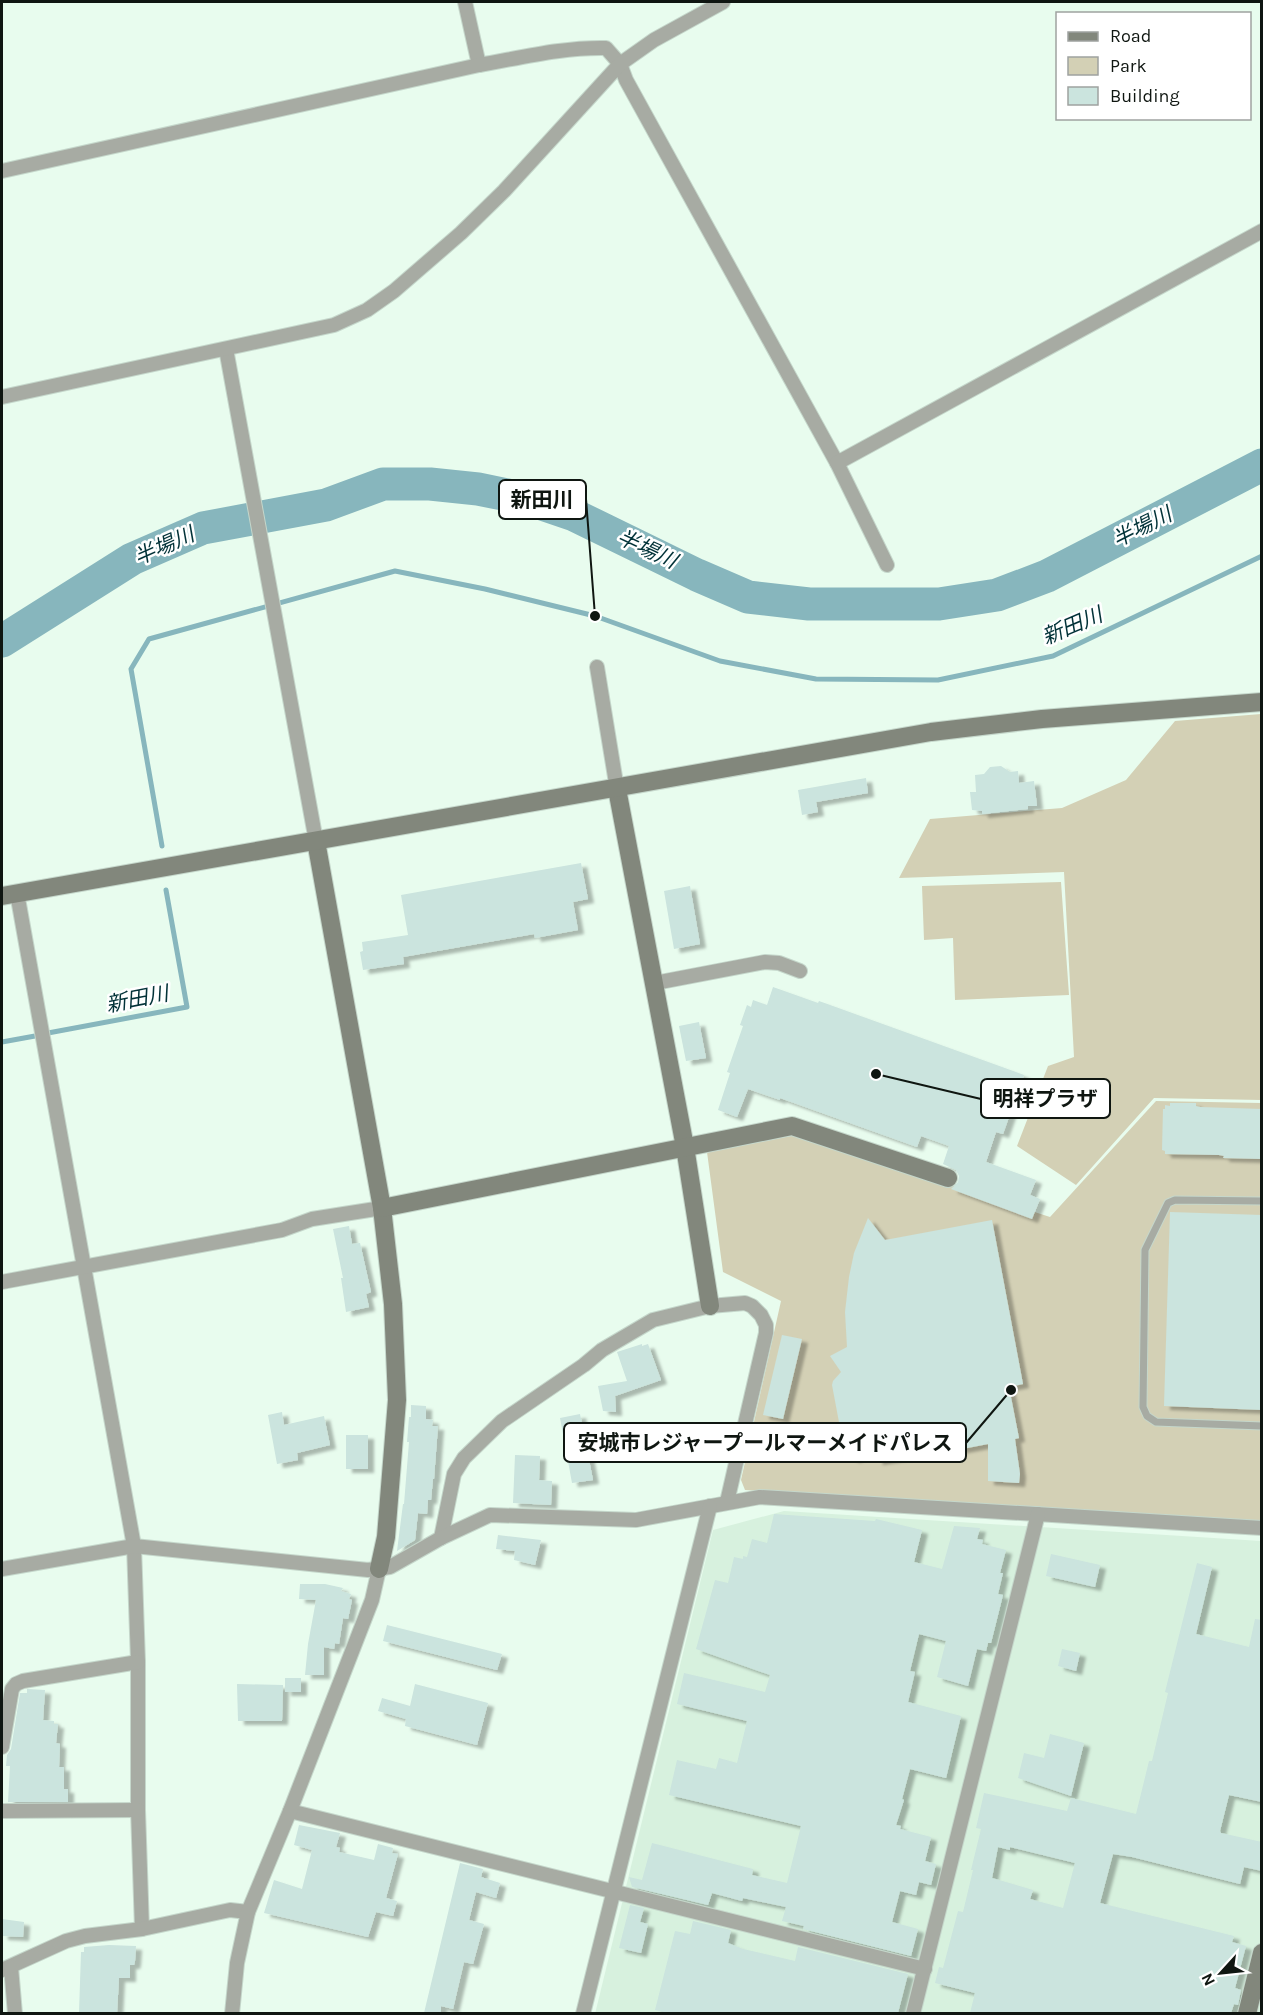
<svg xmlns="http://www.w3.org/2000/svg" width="1263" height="2015" font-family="Karla,'Noto Sans JP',sans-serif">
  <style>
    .built { fill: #d7f1de }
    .green { fill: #d3d0b5 }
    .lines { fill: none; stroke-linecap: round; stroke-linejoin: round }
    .stream { stroke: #87b6bd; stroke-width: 5 }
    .river { stroke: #87b6bd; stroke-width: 33 }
    .building { fill: #cbe4de; fill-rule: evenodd; filter: url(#shadow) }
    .lane-casing { stroke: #c5d7cb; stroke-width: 9 }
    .street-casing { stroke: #c5d7cb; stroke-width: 16 }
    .secondary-casing { stroke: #c5d7cb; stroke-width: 20 }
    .lane { stroke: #a7aba3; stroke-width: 7 }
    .street { stroke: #a7aba3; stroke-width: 14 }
    .secondary { stroke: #82877c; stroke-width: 18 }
    .labels { text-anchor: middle; stroke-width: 5; stroke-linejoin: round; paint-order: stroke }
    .water-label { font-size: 21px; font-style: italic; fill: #023238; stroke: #fff }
    .leader { fill: none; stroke: #0f1611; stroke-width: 2 }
    .callout-dot { fill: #0f1611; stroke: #fff; stroke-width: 2 }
    .callout { fill: #fff; stroke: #0f1611; stroke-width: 2 }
    .callout-label { font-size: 21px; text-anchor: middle; font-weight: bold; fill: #0f1611 }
  </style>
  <defs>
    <filter id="shadow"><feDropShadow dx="6" dy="4" stdDeviation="1.5" flood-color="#0004"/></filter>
  </defs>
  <rect width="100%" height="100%" fill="#e8fcee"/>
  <path class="built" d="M 784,1511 L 1261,1541 L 1261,2013 L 595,2014 L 713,1530 Z"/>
  <g class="green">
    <path d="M 1261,714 L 1261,1100 L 1154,1098 L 1076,1185 L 1017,1146 L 1048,1066 L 1074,1057 L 1064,872 L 899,878 L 930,819 L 1062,808 L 1126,780 L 1175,721 Z"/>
    <path d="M 1061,882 L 1069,995 L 955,1000 L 953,938 L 924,940 L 922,886 Z"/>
    <path d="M 1156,1101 L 1261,1103 L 1261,1521 L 745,1490 L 741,1480 L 781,1301 L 723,1272 L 707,1152 L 796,1135 L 1050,1217 Z"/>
  </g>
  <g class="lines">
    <g class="stream">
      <path d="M 162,846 L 131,669 L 149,639 L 395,571 L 485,589 L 595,616 L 720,661 L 816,679 L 938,680 L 1053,656 L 1262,556"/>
      <path d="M 48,1033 L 187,1007 L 166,890"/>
      <path d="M 2,1042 L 35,1036"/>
    </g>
    <path class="river" d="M 2,641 L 132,559 L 203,528 L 326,505 L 383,484 L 430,484 L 478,489 L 527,499 L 574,515 L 697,575 L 748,597 L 809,604 L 939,604 L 997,595 L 1047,576 L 1262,465"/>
  </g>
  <g class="building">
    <path d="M 1001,766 L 1010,772 L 1018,771 L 1019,783 L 1034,781 L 1037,806 L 1028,806 L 1028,809 L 982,814 L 982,811 L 972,810 L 970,792 L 976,792 L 975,775 L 984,774 L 990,767 Z"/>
    <path d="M 866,778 L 868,793 L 816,802 L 818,812 L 802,815 L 798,790 Z"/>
    <path d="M 581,863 L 588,899 L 573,902 L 578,930 L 535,938 L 534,934 L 403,957 L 404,964 L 363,970 L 360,952 L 363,951 L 362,942 L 408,935 L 401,895 Z"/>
    <path d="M 690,886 L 700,944 L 674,949 L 664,891 Z"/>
    <path d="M 773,987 L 818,1003 L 819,1001 L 1024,1075 L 1003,1134 L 996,1132 L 986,1162 L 1036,1180 L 1030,1195 L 1040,1199 L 1032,1219 L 951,1189 L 958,1182 L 959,1176 L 956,1170 L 943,1164 L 949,1146 L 921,1136 L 917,1147 L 780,1098 L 780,1100 L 748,1089 L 737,1117 L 718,1110 L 730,1073 L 727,1072 L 743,1026 L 740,1025 L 747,1005 L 751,1007 L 753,1000 L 767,1005 Z"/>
    <path d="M 699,1022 L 706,1058 L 686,1061 L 679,1026 Z"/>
    <path d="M 1170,1103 L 1196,1103 L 1196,1106 L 1200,1107 L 1262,1109 L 1262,1159 L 1223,1158 L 1224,1156 L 1219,1155 L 1165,1154 L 1165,1151 L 1162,1150 L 1163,1109 L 1165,1109 L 1165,1105 L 1170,1106 Z"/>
    <path d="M 1170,1212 L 1262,1215 L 1262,1410 L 1164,1406 Z"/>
    <path d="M 868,1218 L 885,1240 L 992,1220 L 1023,1384 L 1009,1387 L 1019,1438 L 1015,1439 L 1020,1474 L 1019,1483 L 988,1481 L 988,1444 L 926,1456 L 926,1453 L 877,1461 L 875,1449 L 854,1459 L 845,1454 L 832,1385 L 833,1381 L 841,1372 L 830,1356 L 847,1347 L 845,1312 L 849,1277 L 854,1253 Z"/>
    <path d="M 349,1226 L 352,1244 L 360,1243 L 371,1292 L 366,1294 L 369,1307 L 346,1312 L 341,1278 L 343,1278 L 333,1229 Z"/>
    <path d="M 782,1335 L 802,1339 L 783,1419 L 763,1415 Z"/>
    <path d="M 642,1344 L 642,1346 L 648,1344 L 661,1380 L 615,1396 L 616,1412 L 603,1411 L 598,1386 L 627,1381 L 617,1352 Z"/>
    <path d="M 411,1405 L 426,1406 L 426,1419 L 433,1420 L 432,1426 L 438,1426 L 434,1479 L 433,1479 L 431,1500 L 428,1500 L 427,1514 L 418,1513 L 415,1540 L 397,1551 L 403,1504 L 404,1504 L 409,1442 L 407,1442 L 409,1417 L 411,1417 Z"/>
    <path d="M 282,1412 L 284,1425 L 324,1416 L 330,1445 L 297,1453 L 298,1460 L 277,1464 L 268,1415 Z"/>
    <path d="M 580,1414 L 593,1480 L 572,1483 L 560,1418 Z"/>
    <rect x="346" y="1435" width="22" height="34"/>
    <path d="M 515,1455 L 540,1456 L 539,1480 L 552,1481 L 551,1505 L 513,1503 Z"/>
    <path d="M 774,1514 L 846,1519 L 875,1521 L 876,1519 L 922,1530 L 914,1562 L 942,1569 L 954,1526 L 980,1528 L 977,1539 L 983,1540 L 982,1544 L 1006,1550 L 1000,1573 L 1003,1573 L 998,1594 L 1003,1595 L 991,1643 L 988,1643 L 986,1651 L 977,1649 L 968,1686 L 937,1677 L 946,1641 L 919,1634 L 910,1671 L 915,1672 L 908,1702 L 961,1716 L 946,1778 L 910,1769 L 902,1799 L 904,1800 L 896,1825 L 901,1826 L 900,1829 L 931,1837 L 925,1861 L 936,1864 L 931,1885 L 919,1882 L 916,1895 L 900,1891 L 892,1922 L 918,1929 L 911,1956 L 803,1929 L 804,1926 L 782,1921 L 786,1907 L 743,1898 L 742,1901 L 712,1893 L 708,1905 L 632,1887 L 629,1877 L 642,1880 L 652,1843 L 753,1869 L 752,1875 L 787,1883 L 801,1826 L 669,1795 L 677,1760 L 716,1769 L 719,1758 L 737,1763 L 747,1721 L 677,1704 L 684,1673 L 765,1692 L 770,1675 L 696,1649 L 715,1580 L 728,1583 L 734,1557 L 743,1559 L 743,1556 L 747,1557 L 752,1539 L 767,1543 Z"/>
    <path d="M 498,1535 L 541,1540 L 535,1565 L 514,1560 L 515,1551 L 496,1549 Z"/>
    <path d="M 1051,1554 L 1100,1565 L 1095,1587 L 1046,1576 Z"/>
    <path d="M 1197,1563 L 1212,1567 L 1196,1634 L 1249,1647 L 1255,1619 L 1262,1620 L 1262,1802 L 1229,1795 L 1220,1831 L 1221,1833 L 1262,1842 L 1262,1871 L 1244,1867 L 1240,1884 L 1132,1857 L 1113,1854 L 1100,1903 L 1234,1936 L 1232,1942 L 1246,1946 L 1235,1988 L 1241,1990 L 1238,2005 L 1234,2004 L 1231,2013 L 970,2013 L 975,1993 L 935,1983 L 939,1967 L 943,1968 L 958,1911 L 963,1912 L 973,1870 L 971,1870 L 981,1829 L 976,1828 L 984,1793 L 1067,1811 L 1071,1798 L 1136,1814 L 1149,1761 L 1152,1761 L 1168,1693 L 1165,1692 ZM 998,1847 L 1010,1850 L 1010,1847 L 1075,1863 L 1063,1908 L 1030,1899 L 1033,1890 L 992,1878 Z"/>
    <path d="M 300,1584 L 325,1584 L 343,1588 L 341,1591 L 351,1594 L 349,1599 L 352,1600 L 348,1619 L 343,1618 L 339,1644 L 335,1643 L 334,1649 L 324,1647 L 324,1675 L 305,1675 L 308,1644 L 316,1600 L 299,1599 Z"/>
    <path d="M 387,1625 L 502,1654 L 497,1670 L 383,1641 Z"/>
    <path d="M 1062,1649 L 1080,1653 L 1076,1671 L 1058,1666 Z"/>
    <rect x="285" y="1678" width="16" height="14"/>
    <path d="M 237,1684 L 283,1685 L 282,1721 L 238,1721 Z"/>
    <path d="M 415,1684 L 488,1703 L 477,1745 L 405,1726 L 406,1719 L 378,1711 L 382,1698 L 410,1706 Z"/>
    <path d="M 27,1689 L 45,1690 L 43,1720 L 54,1721 L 54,1724 L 58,1724 L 56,1743 L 60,1744 L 59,1767 L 64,1767 L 64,1789 L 68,1789 L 68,1802 L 8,1802 L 10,1766 L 6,1766 L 7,1755 L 11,1749 L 20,1693 L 27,1693 Z"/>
    <path d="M 1050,1734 L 1084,1743 L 1071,1796 L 1018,1778 L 1024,1753 L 1044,1758 Z"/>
    <path d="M 299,1825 L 340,1833 L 336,1847 L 340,1848 L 339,1852 L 374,1860 L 378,1844 L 393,1848 L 392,1853 L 398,1854 L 386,1898 L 397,1901 L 393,1916 L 376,1912 L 368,1937 L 264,1913 L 274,1880 L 302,1889 L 312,1850 L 294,1845 Z"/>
    <path d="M 460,1863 L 483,1869 L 481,1877 L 500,1883 L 496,1898 L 476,1892 L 469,1920 L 484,1924 L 473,1964 L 464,1962 L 453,2009 L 441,2006 L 441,2013 L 424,2013 Z"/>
    <path d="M 630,1905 L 644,1908 L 640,1922 L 648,1924 L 641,1953 L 619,1948 Z"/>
    <path d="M 2,1919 L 24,1922 L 23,1937 L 2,1936 Z"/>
    <path d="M 693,1921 L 731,1930 L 728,1943 L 743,1949 L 795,1961 L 798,1947 L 908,1974 L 898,2013 L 668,2013 L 655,2010 L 675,1931 L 690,1934 Z"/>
    <path d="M 109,1945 L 136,1946 L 135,1961 L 134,1965 L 130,1965 L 130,1978 L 119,1978 L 117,2013 L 79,2013 L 81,1952 L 84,1952 L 84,1947 Z"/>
  </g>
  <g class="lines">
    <g class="lane-casing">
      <path id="lane" d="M 1262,1201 L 1175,1200 L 1168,1203 L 1145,1250 L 1143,1407 L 1147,1416 L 1156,1422 L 1262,1426"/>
    </g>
    <g class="street-casing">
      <g id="street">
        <path d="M 465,2 L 479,65"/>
        <path d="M 2,171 L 479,65 C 520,58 563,47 606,48 L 620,64 L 626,80 L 837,463 L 887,565"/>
        <path d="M 226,349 L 316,841"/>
        <path d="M 2,397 L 334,325 L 367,310 L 394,291 L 461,233 L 504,191 L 620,64 L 654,40 L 723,2"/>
        <path d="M 837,463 L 1262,231"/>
        <path d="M 597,667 L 617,789"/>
        <path d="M 17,893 L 134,1546 L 138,1662 L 138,1810 L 142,1929"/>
        <path d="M 655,983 L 765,962 L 779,963 L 800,971"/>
        <path d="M 2,1282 L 282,1230 L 312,1219 L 382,1208"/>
        <path d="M 441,1538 L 454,1474 L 464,1458 L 502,1421 L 584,1365 L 602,1350 L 653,1320 L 710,1306 L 745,1303 L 752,1306 L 761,1315 L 766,1325 L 766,1333 L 727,1502"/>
        <path d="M 2,1569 L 134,1546 L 368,1570 L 390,1567 L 441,1538 L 490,1515 L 636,1520 L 760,1497 L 1262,1528"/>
        <path d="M 2,1747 L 12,1689 L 16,1684 L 23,1681 L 138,1662"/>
        <path d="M 2,1811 L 138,1810"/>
        <path d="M 290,1811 L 925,1969"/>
        <path d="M 11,1967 L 15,2014"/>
        <path d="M 2,1970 L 66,1941 L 85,1936 L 142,1929 L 230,1910 L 248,1912"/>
        <path d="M 232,2014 L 237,1963 L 248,1912 L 290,1811 L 372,1600 L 379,1569"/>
        <path d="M 583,2014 L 710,1506"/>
        <path d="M 913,2014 L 1038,1514"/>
      </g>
    </g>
    <g class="secondary-casing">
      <g id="secondary">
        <path d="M 617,789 L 685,1147 L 710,1306"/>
        <path d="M 316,841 L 382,1208 L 393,1304 L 397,1400 L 386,1537 L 379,1569"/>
        <path d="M 2,896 L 931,732 L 1042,719 L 1262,702"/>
        <path d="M 382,1208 L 792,1126 L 948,1178"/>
        <path d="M 1247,2014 L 1262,1953"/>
      </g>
    </g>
    <use href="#lane" class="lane"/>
    <use href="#street" class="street"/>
    <use href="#secondary" class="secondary"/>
  </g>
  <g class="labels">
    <g class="water-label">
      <text transform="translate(1142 527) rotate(-27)" y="7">半場川</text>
      <text transform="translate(164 546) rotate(-24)" y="7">半場川</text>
      <text transform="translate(647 549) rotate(25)" y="7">半場川</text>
      <text transform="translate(1072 626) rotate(-23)" y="7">新田川</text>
      <text transform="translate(137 999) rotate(-11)" y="7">新田川</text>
    </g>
  </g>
  <path class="leader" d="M595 616L586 499M876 1074L981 1099M1011 1390L966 1443"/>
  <g class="callout-dot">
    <circle cx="595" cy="616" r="6"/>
    <circle cx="876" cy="1074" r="6"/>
    <circle cx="1011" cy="1390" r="6"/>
  </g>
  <g class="callout">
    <rect x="499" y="480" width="87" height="39" rx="6"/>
    <rect x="981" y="1079" width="129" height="39" rx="6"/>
    <rect x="564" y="1423" width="402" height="39" rx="6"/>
  </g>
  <g class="callout-label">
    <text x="542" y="507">新田川</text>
    <text x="1045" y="1106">明祥プラザ</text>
    <text x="765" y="1450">安城市レジャープールマーメイドパレス</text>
  </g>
  <rect width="1263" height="2015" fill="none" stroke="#0f1611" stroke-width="6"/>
  <rect x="1056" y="12" width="195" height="108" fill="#ffffff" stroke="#9fa2a0" stroke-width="1.5"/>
  <rect x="1068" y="32" width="30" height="9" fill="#82877c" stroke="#9fa2a0" stroke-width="1.5"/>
  <text x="1110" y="42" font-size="18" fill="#0f1611">Road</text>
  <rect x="1068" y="57" width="30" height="18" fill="#d3d0b5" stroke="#9fa2a0" stroke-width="1.5"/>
  <text x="1110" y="72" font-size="18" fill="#0f1611">Park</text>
  <rect x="1068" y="87" width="30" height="18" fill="#cbe4de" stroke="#9fa2a0" stroke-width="1.5"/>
  <text x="1110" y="102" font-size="18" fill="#0f1611">Building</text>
  <g transform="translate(1221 1973) rotate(243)" stroke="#ffffff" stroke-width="4.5" paint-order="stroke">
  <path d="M0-4.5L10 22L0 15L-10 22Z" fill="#0f1611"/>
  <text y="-9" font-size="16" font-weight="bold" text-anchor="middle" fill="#0f1611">N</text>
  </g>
</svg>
